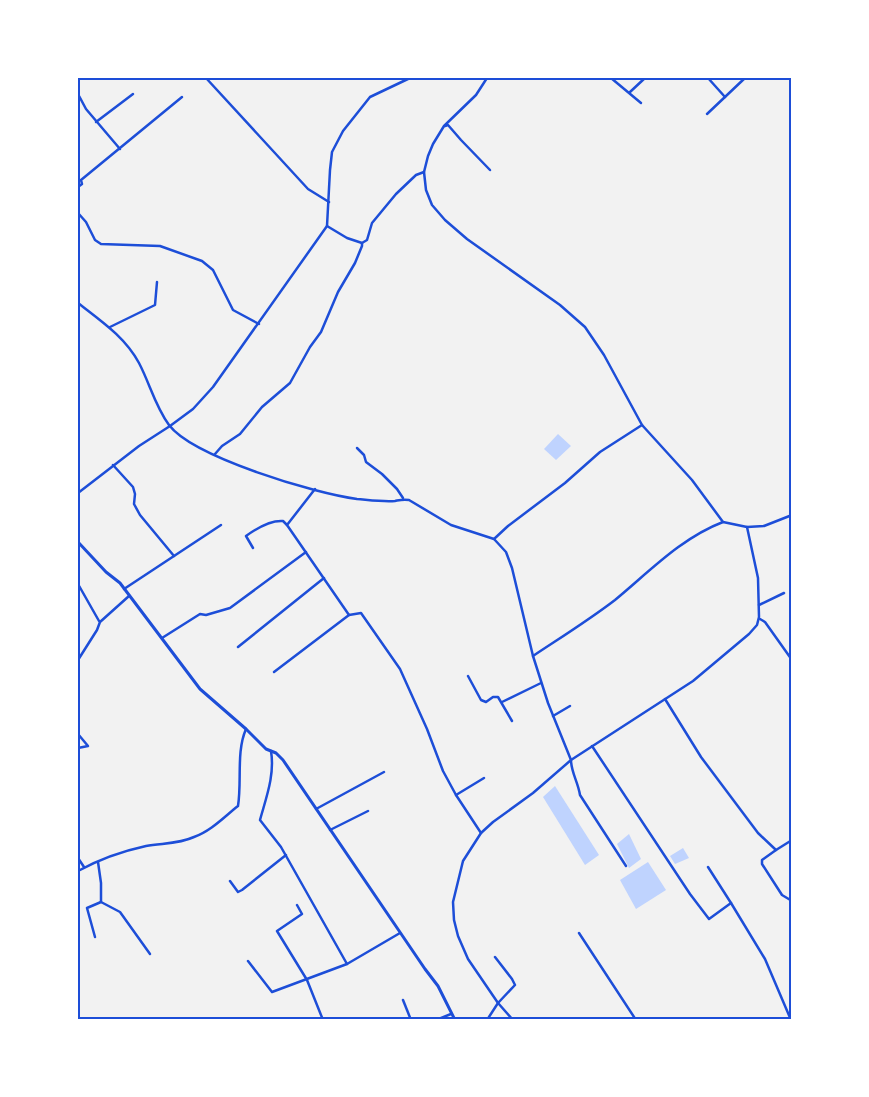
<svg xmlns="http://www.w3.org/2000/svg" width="869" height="1097" font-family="Overpass,sans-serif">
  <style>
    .water { fill: #bfd3fe }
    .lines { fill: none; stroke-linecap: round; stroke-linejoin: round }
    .minor { stroke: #1d4ed8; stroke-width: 2.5 }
    .tertiary { stroke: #1d4ed8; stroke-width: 3 }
    .neatline { fill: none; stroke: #1d4ed8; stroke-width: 2 }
  </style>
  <rect width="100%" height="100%" fill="#f2f2f2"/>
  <g class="water">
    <path d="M 558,434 L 571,446 L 556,460 L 544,449 Z"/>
    <path d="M 555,786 L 599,855 L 585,865 L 543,797 Z"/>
    <path d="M 629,834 L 641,859 L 629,868 L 617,844 Z"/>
    <path d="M 683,848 L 689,858 L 675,864 L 670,856 Z"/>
    <path d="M 648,862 L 666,890 L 636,909 L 620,880 Z"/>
  </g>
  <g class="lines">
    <g class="minor">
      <path d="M 206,78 L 308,189 L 329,202"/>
      <path d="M 487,78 L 476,95 L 444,126 L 433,144 L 428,156 L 424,172 L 426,190 L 432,205 L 445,220 L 467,239 L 560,305 L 585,327 L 604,355 L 642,425 L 692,480 L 723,522 L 747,527 L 764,526 L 792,515"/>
      <path d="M 611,78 L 641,103"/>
      <path d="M 708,78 L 725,97"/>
      <path d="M 630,92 L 645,78"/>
      <path d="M 78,94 L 86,109 L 120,149"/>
      <path d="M 707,114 L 745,78"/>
      <path d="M 96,122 L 133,94"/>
      <path d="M 445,126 L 448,125 L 461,140 L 490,170"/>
      <path d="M 78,187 L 82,184 L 81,180 L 182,97"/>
      <path d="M 78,213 L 86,222 L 95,240 L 101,244 L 160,246 L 202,261 L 213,270 L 233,310 L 259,324"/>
      <path d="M 362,243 L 367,240 L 372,223 L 396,194 L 416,175 L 424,172"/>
      <path d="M 78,303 C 101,321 125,337 139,363 C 150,384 155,406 169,425 C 193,457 316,494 357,499 C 369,500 383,502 395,501 C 400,500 403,499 409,500 L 451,525 L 494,539 L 506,552 L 512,568 L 533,656 L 548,703 L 571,760 C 571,772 578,782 580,795 L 626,866"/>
      <path d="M 110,327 L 155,305 L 157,282"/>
      <path d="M 357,448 L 364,455 L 366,462 L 382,474 L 397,489 L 403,498"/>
      <path d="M 215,454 L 222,446 L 240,434 L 262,407 L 290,383 L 310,347 L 321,332 L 338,292 L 355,263 L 362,246 L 362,243 L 347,238 L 327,226"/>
      <path d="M 113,465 L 133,487 L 135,494 L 134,504 L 140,515 L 174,556"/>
      <path d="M 315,489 L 287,525 L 349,615 L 361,613 L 400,669 L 427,729 L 443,771 L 456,795 L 481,833"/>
      <path d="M 78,493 L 139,446 L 170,426 L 193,409 L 213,387 L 327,226 L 330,170 L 332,152 L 343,131 L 370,97 L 410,78"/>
      <path d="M 494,539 L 508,526 L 565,483 L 600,452 L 642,425"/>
      <path d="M 253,548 L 246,536 C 257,528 270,520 283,521 L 287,525"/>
      <path d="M 78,584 L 99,621"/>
      <path d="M 124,589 L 221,525"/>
      <path d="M 759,605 L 784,593"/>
      <path d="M 760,619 L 765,622 L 792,660"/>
      <path d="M 162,638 L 200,614 L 206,615 L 230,608 L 306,552"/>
      <path d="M 238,647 L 324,578"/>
      <path d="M 533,656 C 560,638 589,620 615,600 C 649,572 681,538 723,522"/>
      <path d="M 78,660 L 97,630 L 100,622 L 129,596"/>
      <path d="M 274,672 L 349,615"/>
      <path d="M 468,676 L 481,700 L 486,702 L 493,697 L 498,697 L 512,721"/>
      <path d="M 665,699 L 701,757 L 758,833 L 776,850 L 762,860 L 762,864 L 782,895 L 792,901"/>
      <path d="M 502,702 L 541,683"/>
      <path d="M 553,716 L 570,706"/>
      <path d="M 78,734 L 88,746 L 78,748"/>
      <path d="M 592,746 L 690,894 L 709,919 L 731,903 L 708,867"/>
      <path d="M 271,751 C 275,775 266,798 260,820 L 281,847 L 347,964 L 400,933"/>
      <path d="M 456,795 L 484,778"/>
      <path d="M 316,809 L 384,772"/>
      <path d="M 330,830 L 368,811"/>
      <path d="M 776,850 L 792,840"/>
      <path d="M 78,858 L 84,867"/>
      <path d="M 98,862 L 101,883 L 101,902 L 120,912 L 150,954"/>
      <path d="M 78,871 C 98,860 123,851 146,846 C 162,843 179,844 194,837 C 211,831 224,817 238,806 C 242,781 236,752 246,729"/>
      <path d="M 230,881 L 238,892 L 242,890 L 286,855"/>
      <path d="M 731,903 L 765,959 L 791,1020"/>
      <path d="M 297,905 L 302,914 L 277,931 L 307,980 L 323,1020"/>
      <path d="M 579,933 L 636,1020"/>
      <path d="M 95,937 L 87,908 L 101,902"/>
      <path d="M 248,961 L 272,992 L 347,964"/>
      <path d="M 403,1000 L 411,1020"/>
      <path d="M 436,1020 L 451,1014"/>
      <path d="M 487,1020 L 498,1003 L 515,985 L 512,979 L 495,957"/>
      <path d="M 513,1020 L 498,1003 L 468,959 L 458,936 L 454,920 L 453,902 L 463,861 L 481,833 L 493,822 L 533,793 L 571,760 L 693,681 L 749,634 L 757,625 L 759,617 L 758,578 L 747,527"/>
    </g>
    <path class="tertiary" d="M 78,542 L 106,572 L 120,583 L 200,689 L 246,729 L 266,749 L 276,753 L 283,760 L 425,969 L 438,986 L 455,1020"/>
  </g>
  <rect width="869" height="1097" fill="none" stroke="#ffffff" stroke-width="158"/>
  <rect x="79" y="79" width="711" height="939" class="neatline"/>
</svg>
